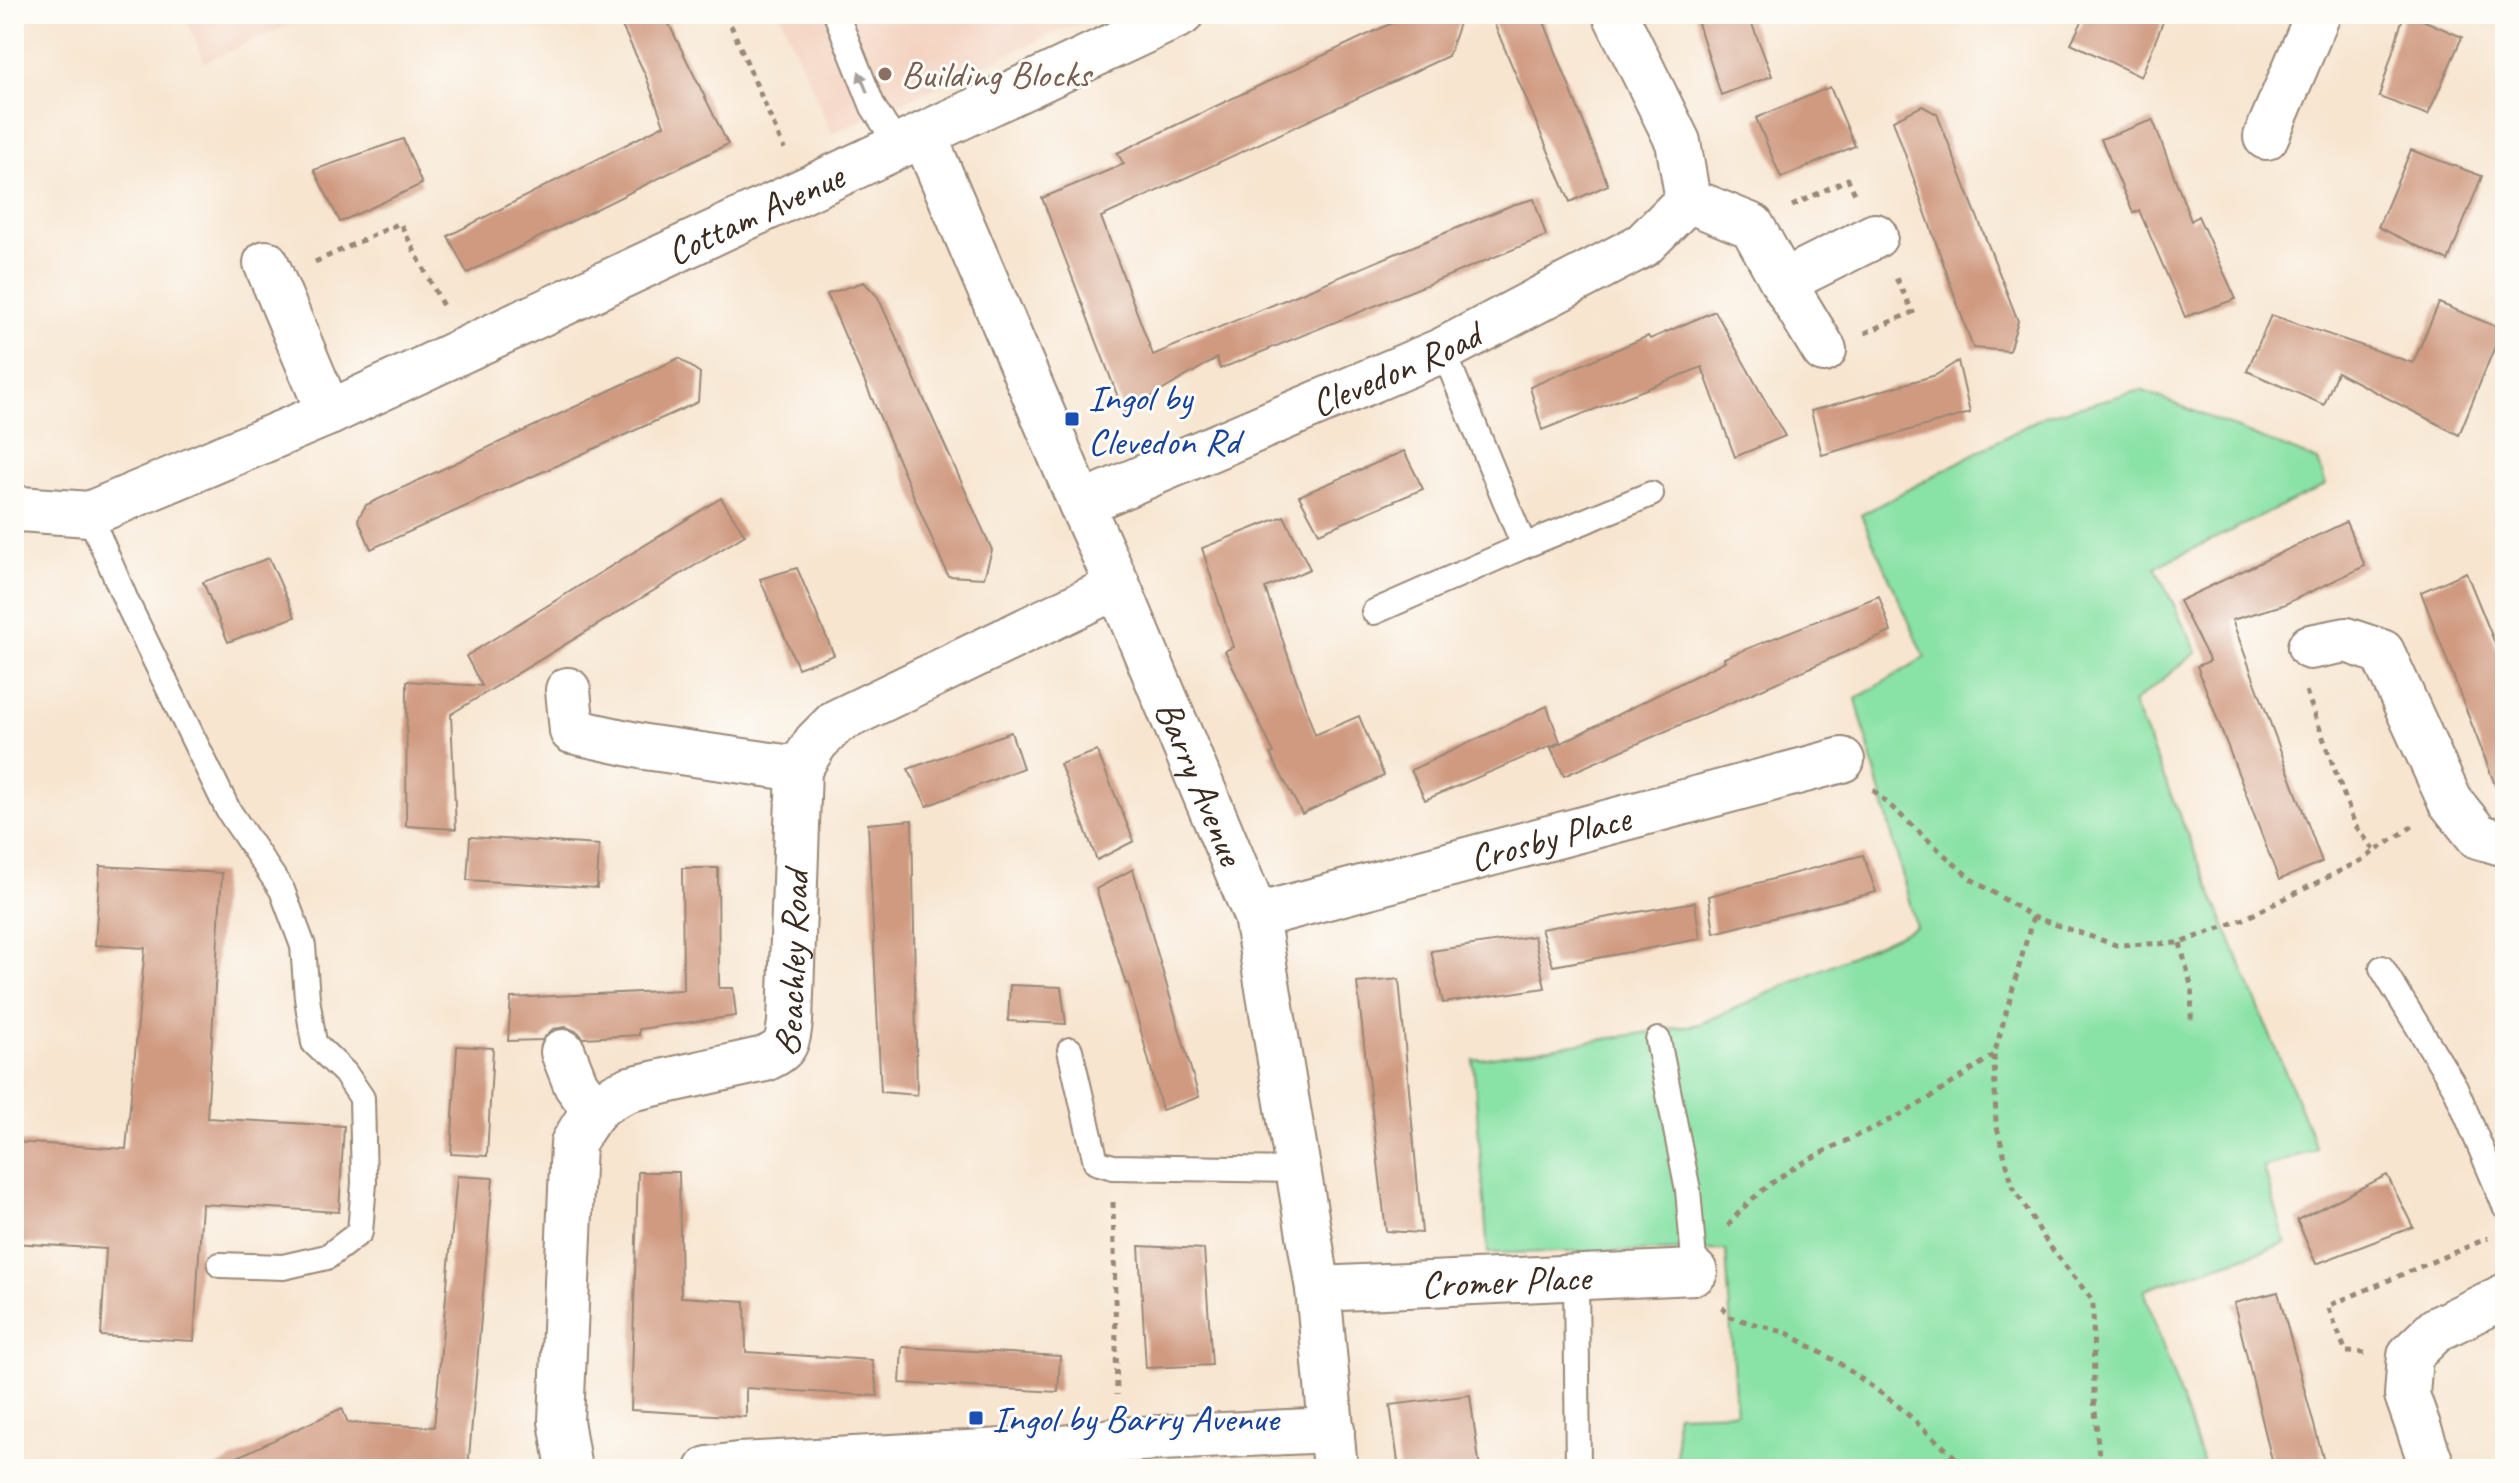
<svg xmlns="http://www.w3.org/2000/svg" width="2519" height="1483" font-family="Caveat,sans-serif">
  <style>
    .built { fill: #f4d3c1 }
    .green { fill: #89e2a6; stroke: #628662; stroke-width: 2 }
    .building { fill: #d09a80 }
    .lines { fill: none; stroke-linecap: round; stroke-linejoin: round }
    .service-casing { stroke: #987; stroke-width: 28 }
    .minor-casing { stroke: #987; stroke-width: 48 }
    .path { stroke: #987; stroke-width: 5; stroke-dasharray: 6 6; stroke-linecap: butt }
    .service { stroke: #fff; stroke-width: 24 }
    .minor { stroke: #fff; stroke-width: 44 }
    .oneway { fill: #a79f9a }
    .education-dot { fill: #8d6e63; stroke: #fdfcf7; stroke-width: 3 }
    .transit-dot { fill: #1a4fb4; stroke: #fdfcf7; stroke-width: 3 }
    .labels { text-anchor: middle; stroke-width: 6; stroke-linejoin: round; paint-order: stroke }
    .education-label { font-size: 38px; fill: #785e54; stroke: #fdfcf7; text-anchor: start }
    .street-label { font-size: 38px; fill: #3b2a1e; stroke: #fdfcf7 }
    .transit-label { font-size: 38px; fill: #164399; stroke: #fdfcf7; text-anchor: start }
  </style>
  <rect width="100%" height="100%" fill="#fdfcf7"/>
  <filter id="ink" filterUnits="userSpaceOnUse"><feTurbulence type="fractalNoise" baseFrequency=".0125" numOctaves="2"/><feDisplacementMap in="SourceGraphic" scale="16" xChannelSelector="R" yChannelSelector="G"/><feConvolveMatrix kernelMatrix="1 2 1 2 8 2 1 2 1" color-interpolation-filters="sRGB"/></filter>
  <filter id="wash" filterUnits="userSpaceOnUse"><feTurbulence type="fractalNoise" baseFrequency=".006" numOctaves="4" result="noise"/><feDisplacementMap in="SourceGraphic" scale="32" xChannelSelector="R" yChannelSelector="G"/><feGaussianBlur stdDeviation="1.8" result="paint"/><feColorMatrix in="noise" values="0 0 0 0 0 0 0 0 0 0 0 0 0 0 0 0 0 1.4 0 .05"/><feComposite in="paint" operator="in"/></filter>
  <g filter="url(#wash)">
    <rect width="100%" height="100%" fill="#f7e5d0"/>
    <g class="built">
      <path d="M 184,14 L 313,14 L 205,62 Z"/>
      <path d="M 780,14 L 1098,14 L 832,134 Z"/>
    </g>
    <path class="green" d="M 2141,390 L 2318,461 L 2326,485 L 2155,567 L 2197,652 L 2133,703 L 2317,1149 L 2264,1168 L 2286,1243 L 2144,1290 L 2205,1469 L 1677,1469 L 1676,1414 L 1736,1412 L 1726,1250 L 1488,1253 L 1473,1060 L 1700,1024 L 1916,927 L 1856,699 L 1925,657 L 1861,515 L 2044,416 Z"/>
    <g id="blocks">
      <g class="building">
        <path d="M 616,14 L 664,14 L 728,144 L 467,273 L 448,236 L 664,125 L 645,74 Z"/>
        <path d="M 1411,14 L 1462,14 L 1448,56 L 1101,217 L 1153,355 L 1512,205 L 1534,199 L 1546,236 L 1220,369 L 1217,358 L 1124,413 L 1042,198 L 1124,164 L 1117,153 Z"/>
        <path d="M 1490,14 L 1541,14 L 1608,185 L 1570,202 Z"/>
        <path d="M 1695,14 L 1748,14 L 1772,76 L 1721,95 Z"/>
        <path d="M 2086,14 L 2166,14 L 2141,77 L 2071,43 Z"/>
        <path d="M 2404,14 L 2409,14 L 2462,37 L 2428,115 L 2379,97 Z"/>
        <path d="M 1830,87 L 1855,146 L 1781,178 L 1756,118 Z"/>
        <path d="M 1922,106 L 1937,114 L 2018,321 L 2009,351 L 1973,348 L 1893,120 Z"/>
        <path d="M 2153,120 L 2191,221 L 2198,216 L 2236,299 L 2185,317 L 2139,210 L 2133,213 L 2101,139 Z"/>
        <path d="M 403,139 L 422,184 L 340,222 L 314,170 Z"/>
        <path d="M 2411,150 L 2482,176 L 2448,261 L 2378,227 Z"/>
        <path d="M 864,282 L 878,297 L 992,550 L 984,578 L 948,576 L 827,294 Z"/>
        <path d="M 2439,303 L 2502,329 L 2459,435 L 2337,372 L 2324,405 L 2247,371 L 2271,315 L 2413,363 Z"/>
        <path d="M 1715,311 L 1785,436 L 1735,457 L 1702,367 L 1542,430 L 1530,387 L 1648,336 L 1650,339 Z"/>
        <path d="M 679,358 L 700,373 L 698,402 L 371,549 L 358,519 L 366,505 Z"/>
        <path d="M 1958,361 L 1970,413 L 1822,455 L 1811,411 L 1936,375 Z"/>
        <path d="M 1404,451 L 1423,489 L 1319,533 L 1299,496 Z"/>
        <path d="M 721,498 L 745,535 L 451,714 L 456,829 L 406,826 L 407,681 L 482,686 L 466,656 Z"/>
        <path d="M 1284,516 L 1310,569 L 1265,588 L 1315,735 L 1359,716 L 1384,776 L 1302,814 L 1270,754 L 1274,753 L 1225,651 L 1233,647 L 1202,548 Z"/>
        <path d="M 2346,522 L 2365,566 L 2283,605 L 2232,620 L 2322,862 L 2279,880 L 2197,666 L 2210,661 L 2179,601 Z"/>
        <path d="M 269,558 L 295,617 L 228,642 L 203,582 Z"/>
        <path d="M 797,568 L 834,655 L 798,668 L 760,579 Z"/>
        <path d="M 2466,572 L 2505,668 L 2505,802 L 2502,803 L 2421,592 Z"/>
        <path d="M 1879,596 L 1891,632 L 1564,776 L 1551,748 L 1725,661 L 1724,658 Z"/>
        <path d="M 1547,706 L 1560,742 L 1425,800 L 1411,770 Z"/>
        <path d="M 1011,732 L 1023,768 L 927,806 L 908,769 Z"/>
        <path d="M 1097,751 L 1134,841 L 1097,860 L 1060,764 Z"/>
        <path d="M 912,820 L 917,1095 L 881,1092 L 868,824 Z"/>
        <path d="M 470,837 L 599,845 L 597,888 L 467,880 Z"/>
        <path d="M 1863,855 L 1876,892 L 1714,933 L 1709,896 Z"/>
        <path d="M 100,866 L 222,873 L 207,1118 L 344,1126 L 339,1212 L 202,1204 L 194,1341 L 101,1336 L 106,1249 L 14,1243 L 14,1142 L 126,1149 L 145,948 L 95,945 Z"/>
        <path d="M 682,868 L 718,868 L 719,988 L 733,988 L 736,1016 L 639,1029 L 639,1035 L 583,1038 L 578,1032 L 566,1027 L 553,1029 L 542,1040 L 508,1041 L 511,998 L 683,990 Z"/>
        <path d="M 1133,869 L 1199,1097 L 1162,1110 L 1128,983 L 1126,984 L 1096,889 Z"/>
        <path d="M 1695,902 L 1700,939 L 1553,966 L 1541,929 Z"/>
        <path d="M 1534,936 L 1545,988 L 1443,1003 L 1431,951 Z"/>
        <path d="M 1399,979 L 1422,1233 L 1386,1231 L 1357,983 Z"/>
        <path d="M 1010,985 L 1061,987 L 1066,1024 L 1008,1021 Z"/>
        <path d="M 457,1046 L 493,1048 L 487,1156 L 451,1154 Z"/>
        <path d="M 638,1172 L 679,1172 L 681,1297 L 745,1301 L 746,1352 L 872,1360 L 878,1396 L 746,1388 L 746,1417 L 631,1410 Z"/>
        <path d="M 2387,1175 L 2413,1227 L 2316,1264 L 2297,1220 Z"/>
        <path d="M 457,1176 L 493,1178 L 468,1469 L 367,1467 L 363,1469 L 212,1469 L 342,1408 L 348,1423 L 434,1427 Z"/>
        <path d="M 1139,1246 L 1204,1249 L 1212,1365 L 1146,1368 Z"/>
        <path d="M 2278,1292 L 2326,1469 L 2274,1469 L 2234,1303 Z"/>
        <path d="M 902,1347 L 1060,1356 L 1058,1392 L 900,1383 Z"/>
        <path d="M 1470,1395 L 1480,1469 L 1399,1469 L 1390,1405 Z"/>
      </g>
    </g>
  </g>
  <g filter="url(#ink)">
    <use href="#blocks" fill-opacity="0" stroke="#987" stroke-width="2"/>
    <g class="lines">
      <g class="service-casing">
        <g id="service">
          <path d="M 836,14 L 873,107 L 898,146"/>
          <path d="M 89,514 L 127,603 L 228,810 L 282,890 L 303,946 L 307,998 L 314,1043 L 345,1073 L 362,1098 L 364,1183 L 360,1232 L 327,1257 L 283,1267 L 220,1265"/>
          <path d="M 1524,546 L 1651,494"/>
          <path d="M 1374,612 L 1524,546 L 1443,350"/>
          <path d="M 2382,968 L 2455,1087 L 2505,1206"/>
          <path d="M 1658,1040 L 1688,1190 L 1695,1272"/>
          <path d="M 1070,1050 L 1096,1162 L 1113,1167 L 1298,1170"/>
          <path d="M 1576,1277 L 1578,1469"/>
        </g>
      </g>
      <g class="minor-casing">
        <g id="minor">
          <path id="s1" d="M 924,135 L 1081,504 L 1118,586 L 1256,916 L 1318,1289 L 1335,1469"/>
          <path d="M 2266,137 L 2318,14"/>
          <path d="M 1688,200 L 1752,226 L 1783,282"/>
          <path d="M 266,263 L 329,413"/>
          <path d="M 1824,350 L 1783,282 L 1875,236"/>
          <path id="s2" d="M 1081,504 L 1443,350 L 1643,245 L 1688,200 L 1678,142 L 1615,14"/>
          <path id="s3" d="M 14,511 L 20,509 L 89,514 L 329,413 L 1181,14"/>
          <path d="M 2310,647 L 2346,640 L 2382,652 L 2450,801 L 2478,836 L 2505,844"/>
          <path d="M 568,690 L 572,731 L 645,747 L 799,769"/>
          <path id="s4" d="M 1256,916 L 1842,760"/>
          <path d="M 563,1052 L 576,1085 L 594,1109"/>
          <path id="s5" d="M 1318,1289 L 1695,1272"/>
          <path id="s6" d="M 569,1469 L 561,1421 L 573,1143 C 592,1112 595,1103 630,1089 L 765,1059 C 786,1049 787,1045 790,1022 L 799,769 L 816,742 L 836,722 L 1118,586"/>
          <path d="M 708,1469 L 738,1465 L 1063,1448 L 1118,1440 L 1332,1430"/>
          <path d="M 2433,1469 L 2407,1395 L 2410,1355 L 2437,1329 L 2505,1296"/>
        </g>
      </g>
      <g class="path">
        <path d="M 726,14 L 784,149"/>
        <path d="M 1792,206 L 1848,179 L 1855,194"/>
        <path d="M 315,262 L 400,223 L 444,308"/>
        <path d="M 1865,333 L 1913,312 L 1896,278"/>
        <path d="M 2306,691 L 2355,825 L 2375,851"/>
        <path d="M 1873,790 L 1971,879 L 2033,917 L 2116,945 L 2180,943 L 2244,919 L 2362,860 L 2413,826"/>
        <path d="M 2033,917 L 1994,1055 L 1996,1124 L 2013,1187 L 2048,1244 L 2093,1301 L 2094,1398 L 2100,1469"/>
        <path d="M 2180,943 L 2192,989 L 2191,1022"/>
        <path d="M 1113,1202 L 1117,1395"/>
        <path d="M 1728,1226 C 1770,1170 1835,1147 1896,1117 C 1930,1100 1962,1076 1994,1055"/>
        <path d="M 1722,1307 L 1730,1317 L 1787,1333 L 1839,1363 L 1896,1404 L 1968,1469"/>
        <path d="M 2365,1353 L 2346,1352 L 2328,1306 L 2488,1238"/>
      </g>
      <use href="#service" class="service"/>
      <use href="#minor" class="minor"/>
    </g>
    <defs><path id="oneway-solid" d="M-6-.8H1V-3.2L6.5 0L1 3.2V.8H-6Z" transform="scale(2)"/></defs>
    <use class="oneway" href="#oneway-solid" transform="translate(863 82) rotate(-112)"/>
  </g>
  <circle class="education-dot" cx="885" cy="74" r="8"/>
  <g class="transit-dot">
    <rect x="1064" y="411" width="16" height="16" rx="4"/>
    <rect x="968" y="1410" width="16" height="16" rx="4"/>
  </g>
  <g class="labels">
    <g class="education-label">
      <text x="901" y="87">Building Blocks</text>
    </g>
    <g class="street-label">
      <text dy="13" stroke="none"><textPath href="#s3" startOffset="806">Cottam Avenue</textPath></text>
      <text dy="13" stroke="none"><textPath href="#s2" startOffset="342">Clevedon Road</textPath></text>
      <text dy="13" stroke="none"><textPath href="#s1" startOffset="704">Barry Avenue</textPath></text>
      <text dy="13" stroke="none"><textPath href="#s4" startOffset="304">Crosby Place</textPath></text>
      <text dy="13" stroke="none"><textPath href="#s6" startOffset="654">Beachley Road</textPath></text>
      <text dy="13" stroke="none"><textPath href="#s5" startOffset="188">Cromer Place</textPath></text>
    </g>
    <g class="transit-label">
      <text x="1088" y="410">Ingol by<tspan x="1088" dy="44">Clevedon Rd</tspan></text>
      <text x="992" y="1431">Ingol by Barry Avenue</text>
    </g>
  </g>
  <rect width="2519" height="1483" fill="none" stroke="#fdfcf7" stroke-width="48"/>
</svg>
